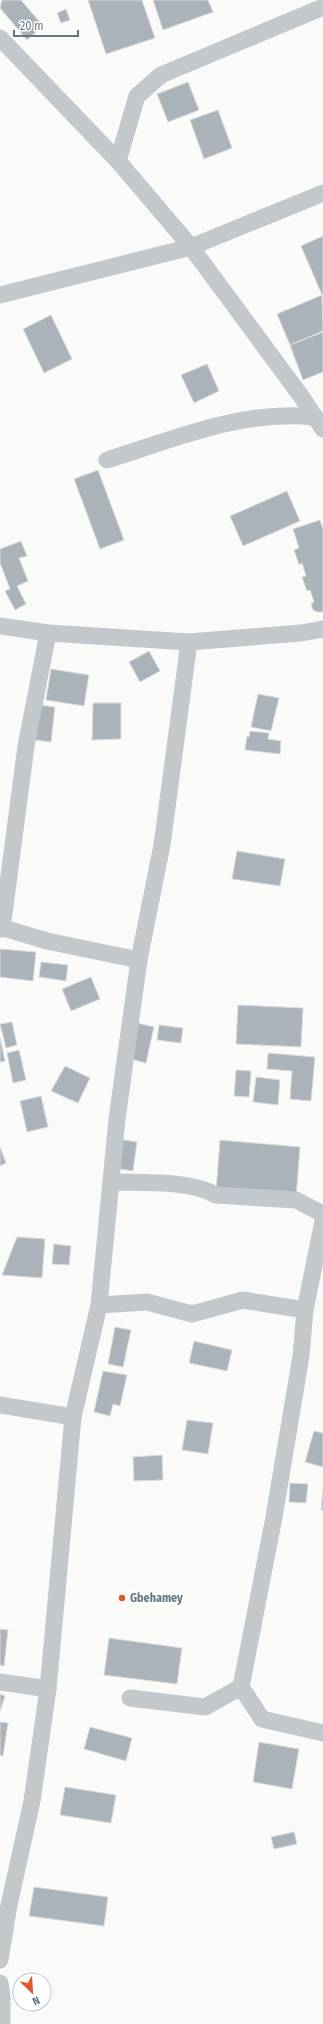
<svg xmlns="http://www.w3.org/2000/svg" width="323" height="2024" font-family="'Fira Sans Condensed',sans-serif">
  <style>
    .building { fill: #aab3b9; stroke: #dcdcda }
    .lines { fill: none; stroke-linecap: round; stroke-linejoin: round }
    .minor { stroke: #c3c8cc; stroke-width: 17 }
    .poi-dot { fill: #e4572e; stroke: #fff; stroke-width: 1.5 }
    .labels { text-anchor: middle; stroke-width: 4; stroke-linejoin: round; paint-order: stroke }
    .poi-label { font-size: 12px; font-weight: bold; fill: #657683; stroke: #fff; text-anchor: start }
  </style>
  <rect width="100%" height="100%" fill="#fafaf8"/>
  <g class="building">
    <path d="M 2,0 L 21,0 L 43,26 L 27,40 L 0,8 Z"/>
    <path d="M 88,0 L 142,0 L 155,38 L 106,54 Z"/>
    <path d="M 153,0 L 208,0 L 213,12 L 163,30 Z"/>
    <path d="M 66,9 L 70,20 L 61,23 L 57,13 Z"/>
    <path d="M 188,82 L 199,110 L 168,122 L 157,94 Z"/>
    <path d="M 218,110 L 232,148 L 204,159 L 190,120 Z"/>
    <path d="M 323,236 L 323,295 L 322,295 L 301,246 Z"/>
    <path d="M 322,295 L 323,331 L 290,345 L 277,314 Z"/>
    <path d="M 51,315 L 72,359 L 44,373 L 23,329 Z"/>
    <path d="M 323,332 L 323,372 L 303,380 L 290,345 Z"/>
    <path d="M 207,364 L 219,391 L 194,403 L 181,375 Z"/>
    <path d="M 98,470 L 124,540 L 100,549 L 74,479 Z"/>
    <path d="M 287,491 L 300,521 L 243,546 L 230,516 Z"/>
    <path d="M 320,520 L 323,529 L 323,612 L 317,612 L 313,610 L 311,604 L 314,602 L 310,590 L 307,591 L 302,577 L 306,576 L 302,563 L 299,565 L 294,550 L 299,548 L 293,529 Z"/>
    <path d="M 21,541 L 27,556 L 19,558 L 28,581 L 17,586 L 26,604 L 15,610 L 5,591 L 10,589 L 0,563 L 0,549 Z"/>
    <path d="M 149,651 L 160,671 L 140,682 L 129,662 Z"/>
    <path d="M 51,669 L 89,675 L 84,706 L 46,700 Z"/>
    <path d="M 258,694 L 279,698 L 271,731 L 251,727 Z"/>
    <path d="M 93,703 L 121,703 L 121,739 L 92,740 Z"/>
    <path d="M 32,704 L 55,707 L 51,742 L 27,739 Z"/>
    <path d="M 250,731 L 269,733 L 268,739 L 281,741 L 280,754 L 245,750 L 247,736 L 249,737 Z"/>
    <path d="M 237,851 L 285,859 L 280,886 L 232,879 Z"/>
    <path d="M 0,949 L 36,952 L 33,981 L 0,977 Z"/>
    <path d="M 41,962 L 68,965 L 66,981 L 39,977 Z"/>
    <path d="M 91,977 L 100,999 L 71,1011 L 62,989 Z"/>
    <path d="M 238,1005 L 303,1008 L 301,1047 L 236,1044 Z"/>
    <path d="M 12,1022 L 17,1045 L 6,1048 L 0,1024 Z"/>
    <path d="M 133,1022 L 154,1027 L 146,1063 L 126,1058 Z"/>
    <path d="M 159,1025 L 183,1028 L 181,1043 L 157,1040 Z"/>
    <path d="M 0,1037 L 5,1061 L 0,1062 Z"/>
    <path d="M 19,1050 L 26,1080 L 13,1083 L 7,1053 Z"/>
    <path d="M 268,1053 L 315,1057 L 311,1101 L 290,1099 L 292,1071 L 267,1069 Z"/>
    <path d="M 65,1066 L 90,1078 L 78,1103 L 51,1091 Z"/>
    <path d="M 236,1070 L 251,1071 L 249,1097 L 234,1096 Z"/>
    <path d="M 256,1077 L 280,1080 L 278,1105 L 253,1102 Z"/>
    <path d="M 41,1096 L 48,1127 L 27,1132 L 20,1101 Z"/>
    <path d="M 118,1139 L 137,1142 L 133,1171 L 114,1168 Z"/>
    <path d="M 220,1140 L 300,1147 L 296,1198 L 216,1191 Z"/>
    <path d="M 0,1147 L 6,1163 L 0,1166 Z"/>
    <path d="M 17,1237 L 45,1239 L 42,1278 L 2,1275 Z"/>
    <path d="M 54,1244 L 71,1246 L 69,1265 L 52,1264 Z"/>
    <path d="M 115,1327 L 131,1330 L 123,1367 L 108,1364 Z"/>
    <path d="M 194,1341 L 232,1350 L 227,1371 L 189,1363 Z"/>
    <path d="M 103,1371 L 127,1375 L 120,1406 L 113,1404 L 110,1416 L 94,1412 Z"/>
    <path d="M 187,1420 L 213,1423 L 208,1454 L 182,1450 Z"/>
    <path d="M 314,1431 L 323,1433 L 323,1467 L 305,1462 Z"/>
    <path d="M 162,1455 L 163,1480 L 134,1481 L 133,1457 Z"/>
    <path d="M 290,1483 L 308,1484 L 306,1503 L 289,1502 Z"/>
    <path d="M 323,1489 L 323,1510 L 321,1510 Z"/>
    <path d="M 0,1629 L 8,1630 L 4,1666 L 0,1665 Z"/>
    <path d="M 109,1638 L 182,1648 L 177,1684 L 104,1675 Z"/>
    <path d="M 0,1694 L 5,1696 L 0,1711 Z"/>
    <path d="M 0,1722 L 8,1723 L 3,1756 L 0,1755 Z"/>
    <path d="M 90,1727 L 132,1738 L 126,1761 L 84,1749 Z"/>
    <path d="M 259,1742 L 299,1749 L 292,1789 L 253,1782 Z"/>
    <path d="M 65,1787 L 116,1795 L 111,1823 L 60,1815 Z"/>
    <path d="M 294,1832 L 297,1844 L 274,1849 L 271,1837 Z"/>
    <path d="M 34,1887 L 108,1897 L 104,1926 L 29,1916 Z"/>
  </g>
  <g class="lines">
    <g class="minor">
      <path d="M 0,38 L 118,161 L 191,247 L 301,396 L 323,429"/>
      <path d="M 118,161 L 137,96 L 161,75 L 323,7"/>
      <path d="M 0,295 L 191,247 L 323,193"/>
      <path d="M 107,460 C 174,439 243,409 315,417"/>
      <path d="M 0,626 L 48,633 L 189,642 L 301,633 L 323,629"/>
      <path d="M 0,927 L 47,941 L 139,960"/>
      <path d="M 2,929 L 26,746 L 48,633"/>
      <path d="M 111,1182 C 143,1183 189,1180 216,1195 L 296,1200 L 323,1214"/>
      <path d="M 99,1305 L 147,1302 L 192,1314 L 243,1300 L 305,1310"/>
      <path d="M 0,1405 L 73,1417"/>
      <path d="M 0,1682 L 48,1689"/>
      <path d="M 241,1687 L 262,1719 L 323,1733"/>
      <path d="M 130,1698 L 205,1707 L 241,1687 L 274,1517 L 301,1356 L 305,1310 L 323,1221"/>
      <path d="M 0,1960 L 9,1905 L 32,1801 L 48,1689 L 73,1417 L 99,1305 L 117,1119 L 139,960 L 162,845 L 189,642"/>
      <path d="M 0,1983 L 2,1997 L 2,2024"/>
    </g>
  </g>
  <circle class="poi-dot" cx="122" cy="1598" r="4"/>
  <g class="labels">
    <g class="poi-label">
      <text x="130" y="1602">Gbehamey</text>
    </g>
  </g>
  <g transform="translate(32 1992) rotate(155)"><circle r="19" fill="#ffffff" stroke="#c1c8cd"/>
  <path d="M0-3L7 15L0 10L-7 15Z" fill="#e4572e"/>
  <text y="-6" font-size="11" font-weight="bold" text-anchor="middle" fill="#657683">N</text>
  </g>
  <path d="M14 30v6h64v-6" fill="none" stroke="#657683" stroke-width="2"/>
  <text x="20" y="30" font-size="12" fill="#657683" stroke="#ffffff" stroke-width="3" paint-order="stroke">20 m</text>
</svg>
